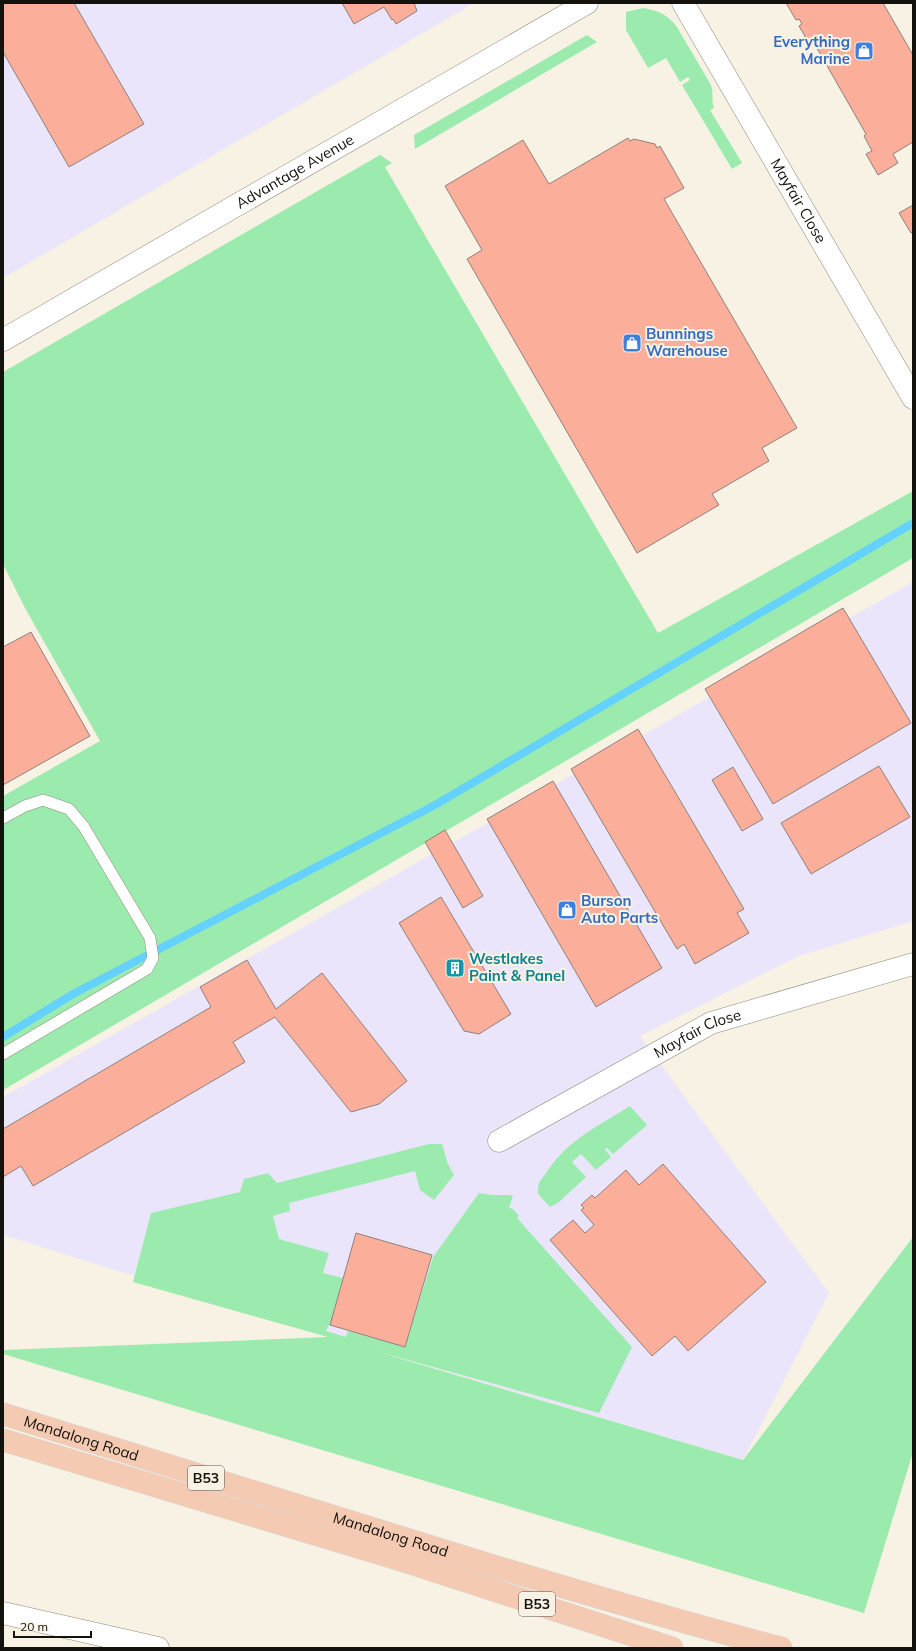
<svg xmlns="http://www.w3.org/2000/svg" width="916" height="1651" font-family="Mulish,sans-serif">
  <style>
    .industrial { fill: #eae5fb }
    .green { fill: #9cebae }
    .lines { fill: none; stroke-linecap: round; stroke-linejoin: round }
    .stream { stroke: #64d1fe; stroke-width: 8 }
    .building { fill: #fbaf9b; stroke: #8f807c }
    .lane-casing { stroke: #908a7d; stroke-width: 12 }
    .street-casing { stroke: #908a7d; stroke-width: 23 }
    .primary-casing { stroke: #d5d4d3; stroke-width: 23 }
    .lane { stroke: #fff; stroke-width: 11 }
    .street { stroke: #fff; stroke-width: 22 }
    .primary { stroke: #f5cab3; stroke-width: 22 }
    .labels { text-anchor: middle; stroke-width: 4; stroke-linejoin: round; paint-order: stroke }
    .shield { fill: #f8f2e4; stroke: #58554e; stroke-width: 1 }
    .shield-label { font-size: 14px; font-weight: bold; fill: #14120d }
    .shop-label { font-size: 15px; font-weight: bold; fill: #366cbe; stroke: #f8f2e4; text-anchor: start }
    .street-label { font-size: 15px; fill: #14120d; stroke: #f8f2e4 }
    .culture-label { font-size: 15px; font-weight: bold; fill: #0d838f; stroke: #f8f2e4; text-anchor: start }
  </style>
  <rect width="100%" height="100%" fill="#f8f2e4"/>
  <g class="industrial">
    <path d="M 3,3 L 474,3 L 3,278 Z"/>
    <path d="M 913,582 L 913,921 L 799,956 L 640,1036 L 829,1293 L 743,1460 L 330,1337 L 3,1235 L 3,1097 Z"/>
  </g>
  <g class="green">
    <path d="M 643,8 C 658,10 668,15 677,27 L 711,85 C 714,93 711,100 714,108 L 710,110 L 742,163 L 732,169 L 682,85 L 690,80 L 688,77 L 680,82 L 666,58 L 648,68 L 626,30 L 626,12 Z"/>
    <path d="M 587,35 L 597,42 L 415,149 L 414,135 Z"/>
    <path d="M 380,155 L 392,163 L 385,167 L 658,633 L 913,491 L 913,558 L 3,1090 L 3,796 L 100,741 L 25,608 L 3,564 L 3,372 Z"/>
    <path d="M 630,1106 L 647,1125 L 613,1154 L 607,1148 L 605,1149 L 611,1157 L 596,1170 L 581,1154 L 572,1162 L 586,1177 L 559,1202 L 550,1207 L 538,1194 C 538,1178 541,1182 548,1170 C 569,1139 600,1125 630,1106 Z"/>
    <path d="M 429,1144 L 442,1144 L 448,1164 L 454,1175 L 434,1200 L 420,1190 L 415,1171 L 289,1203 L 290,1211 L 273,1216 L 279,1239 L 329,1253 L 323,1273 L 343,1278 L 330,1325 L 328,1326 L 326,1331 L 346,1337 L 348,1331 L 405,1347 L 433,1257 L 479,1193 L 493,1195 L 510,1195 L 513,1196 L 509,1208 L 513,1209 L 519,1216 L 517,1218 L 632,1347 L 599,1413 L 375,1351 L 743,1460 L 913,1237 L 913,1452 L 864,1613 L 3,1354 L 3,1350 L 328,1337 L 133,1282 L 151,1213 L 240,1192 L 244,1179 L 268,1173 L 277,1183 Z"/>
  </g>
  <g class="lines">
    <path class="stream" d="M 3,1037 L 73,994 L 435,805 L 913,523"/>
  </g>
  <g class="building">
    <path d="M 3,3 L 74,3 L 144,124 L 69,167 L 3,52 Z"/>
    <path d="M 342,3 L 414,3 L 417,11 L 396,24 L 393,19 L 392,20 L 384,7 L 354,24 Z"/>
    <path d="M 786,3 L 883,3 L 913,55 L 913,142 L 893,154 L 898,163 L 878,175 L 866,154 L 872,151 L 864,136 L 866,134 L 814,43 L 810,45 L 799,26 L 802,24 L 799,19 L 796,20 Z"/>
    <path d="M 628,138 L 630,141 L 634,139 L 655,144 L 657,148 L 660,146 L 684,188 L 664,199 L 797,428 L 762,448 L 769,461 L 712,494 L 719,505 L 637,553 L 467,259 L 482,250 L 445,186 L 523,140 L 549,184 Z"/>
    <path d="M 913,205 L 913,232 L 911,233 L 899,213 Z"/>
    <path d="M 843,608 L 911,723 L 773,804 L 705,689 Z"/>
    <path d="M 31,632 L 90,736 L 3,785 L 3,647 Z"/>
    <path d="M 638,729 L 744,909 L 737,913 L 749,933 L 695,964 L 684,944 L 677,949 L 571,769 Z"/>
    <path d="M 879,766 L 910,817 L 811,874 L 781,823 Z"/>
    <path d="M 733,767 L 763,819 L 742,831 L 712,780 Z"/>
    <path d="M 553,781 L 662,968 L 596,1007 L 487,819 Z"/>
    <path d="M 445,830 L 483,896 L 463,908 L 425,842 Z"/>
    <path d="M 441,897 L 511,1014 L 479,1034 L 464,1031 L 399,923 Z"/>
    <path d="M 247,960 L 276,1009 L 322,973 L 407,1081 L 379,1104 L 351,1112 L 275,1017 L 233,1042 L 245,1062 L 33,1186 L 21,1166 L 3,1177 L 3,1129 L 211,1007 L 200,987 Z"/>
    <path d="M 663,1164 L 766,1282 L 688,1351 L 675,1336 L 652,1356 L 550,1240 L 573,1220 L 585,1233 L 594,1225 L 581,1210 L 584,1208 L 581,1205 L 592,1195 L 595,1198 L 626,1170 L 639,1185 Z"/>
    <path d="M 356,1233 L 432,1255 L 405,1347 L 330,1325 Z"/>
  </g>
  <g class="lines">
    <g class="lane-casing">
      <path id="lane" d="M 3,818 L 25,806 L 43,800 L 69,809 L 84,827 L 150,938 L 153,958 L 147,969 L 3,1054"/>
    </g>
    <g class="street-casing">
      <g id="street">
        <path id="s1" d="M 683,3 L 913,398"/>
        <path id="s2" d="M 3,340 L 587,3"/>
        <path id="s3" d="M 499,1141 L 711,1023 L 913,964"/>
        <path d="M 3,1613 L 158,1648"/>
      </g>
    </g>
    <g class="primary-casing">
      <g id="primary">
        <path id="s4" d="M 3,1414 C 165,1465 327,1516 490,1565 C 587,1594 683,1623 781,1648"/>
        <path d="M 3,1440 L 401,1560 L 672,1648"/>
      </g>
    </g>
    <use href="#lane" class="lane"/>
    <use href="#street" class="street"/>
    <use href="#primary" class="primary"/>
  </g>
  <defs>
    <g id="shop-square" transform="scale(1)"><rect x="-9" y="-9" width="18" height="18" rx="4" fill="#3f7fe0" stroke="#f8f2e4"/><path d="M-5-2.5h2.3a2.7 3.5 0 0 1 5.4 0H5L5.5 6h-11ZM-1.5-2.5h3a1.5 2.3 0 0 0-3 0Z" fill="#fff"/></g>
    <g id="building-square" transform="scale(1)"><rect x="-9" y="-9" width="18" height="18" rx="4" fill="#0f9aa8" stroke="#f8f2e4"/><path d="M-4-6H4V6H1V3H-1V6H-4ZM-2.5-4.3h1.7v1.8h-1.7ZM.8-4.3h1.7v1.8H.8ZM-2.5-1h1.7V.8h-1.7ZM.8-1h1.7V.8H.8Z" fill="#fff"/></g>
  </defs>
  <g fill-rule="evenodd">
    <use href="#shop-square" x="864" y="51"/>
    <use href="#shop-square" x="632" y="343"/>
    <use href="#shop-square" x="567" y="910"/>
    <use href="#building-square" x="455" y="968"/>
  </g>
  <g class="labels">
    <g class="shield">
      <rect x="188" y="1466" width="36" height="24" rx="3"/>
      <rect x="519" y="1592" width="36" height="24" rx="3"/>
    </g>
    <g class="shield-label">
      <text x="206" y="1483">B53</text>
      <text x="537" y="1609">B53</text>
    </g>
    <g class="shop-label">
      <text x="850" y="47" text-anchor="end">Everything<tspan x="850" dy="17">Marine</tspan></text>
      <text x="646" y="339">Bunnings<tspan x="646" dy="17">Warehouse</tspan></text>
      <text x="581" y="906">Burson<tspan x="581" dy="17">Auto Parts</tspan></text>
    </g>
    <g class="street-label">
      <text dy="5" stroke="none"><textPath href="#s2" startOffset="337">Advantage Avenue</textPath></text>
      <text dy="5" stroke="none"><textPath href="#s1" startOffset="229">Mayfair Close</textPath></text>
      <text dy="5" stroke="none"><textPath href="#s3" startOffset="226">Mayfair Close</textPath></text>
      <text dy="5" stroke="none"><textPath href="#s4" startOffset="82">Mandalong Road</textPath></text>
      <text dy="5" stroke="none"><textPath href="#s4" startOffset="406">Mandalong Road</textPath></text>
    </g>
    <g class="culture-label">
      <text x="469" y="964">Westlakes<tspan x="469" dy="17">Paint &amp; Panel</tspan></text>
    </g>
  </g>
  <rect width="916" height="1651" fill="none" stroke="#14120d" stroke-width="8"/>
  <path d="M14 1631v6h77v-6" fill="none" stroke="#14120d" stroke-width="2"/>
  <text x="20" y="1631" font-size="12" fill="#14120d" stroke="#f8f2e4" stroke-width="3" paint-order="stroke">20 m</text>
</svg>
